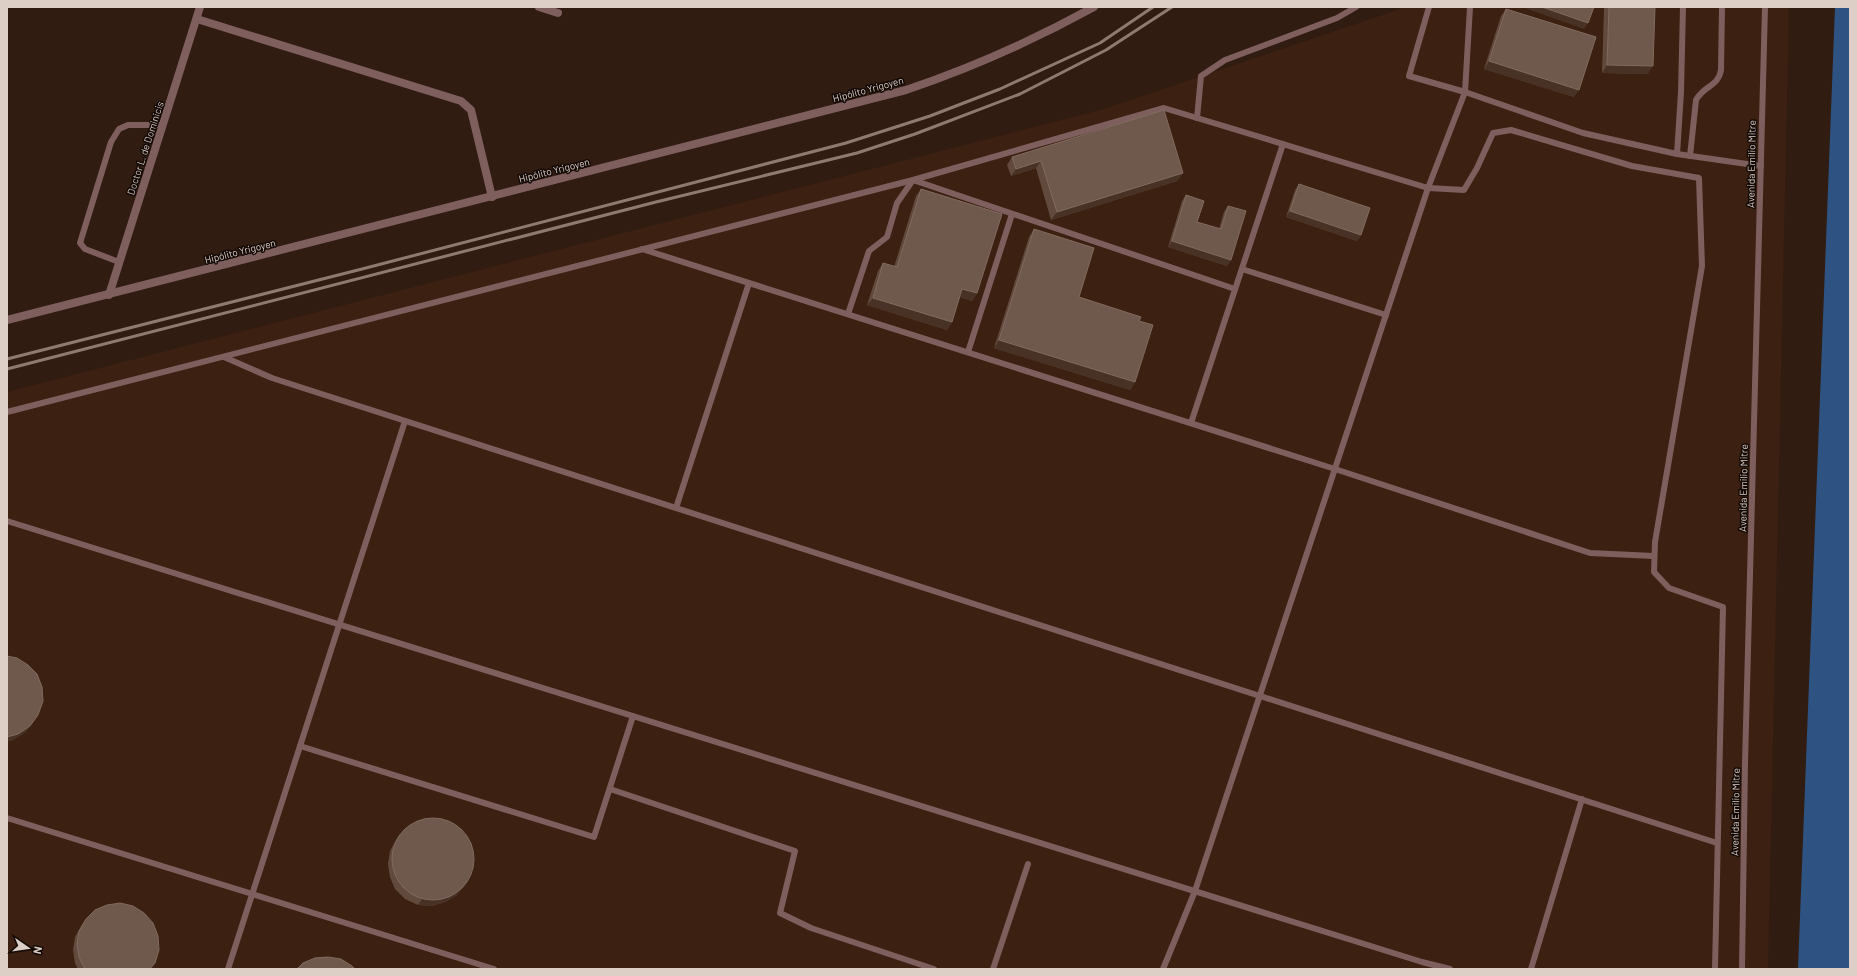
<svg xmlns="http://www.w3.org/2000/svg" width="1857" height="976" font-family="Barlow,sans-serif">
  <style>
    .built { fill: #3c2011 }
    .water { fill: #2e5383 }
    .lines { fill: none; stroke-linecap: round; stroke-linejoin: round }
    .service { stroke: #7e5f5e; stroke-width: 6 }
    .minor { stroke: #7e5f5e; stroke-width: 8 }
    .tertiary { stroke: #7e5f5e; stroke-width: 8 }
    .rail { stroke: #8d7b72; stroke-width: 3 }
    .wall { fill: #614a3d }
    .shaded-wall { fill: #483225 }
    .building { fill: #6f584c; stroke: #806b5f }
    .labels { text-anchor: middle; stroke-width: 3; stroke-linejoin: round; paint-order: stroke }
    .street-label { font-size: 10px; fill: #ddcec6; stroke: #120905 }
  </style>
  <rect width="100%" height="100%" fill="#311c11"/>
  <path class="built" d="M 1406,7 L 1789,7 L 1768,969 L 7,969 L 7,392 L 1104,109 Z"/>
  <path class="water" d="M 1835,7 L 1850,7 L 1850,969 L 1798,969 Z"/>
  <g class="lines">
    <g class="service">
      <path d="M 1429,7 L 1409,76 L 1465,92 L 1470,7"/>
      <path d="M 1197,118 L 1201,76 L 1225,60 L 1337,18 L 1356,7"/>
      <path d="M 1677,154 L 1681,92 L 1683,7"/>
      <path d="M 1690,156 L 1696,100 C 1704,85 1718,87 1721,70 L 1722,7"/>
      <path d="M 642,249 L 1335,469 L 1590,553 L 1654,556"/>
      <path d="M 119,262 L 85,249 L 80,243 L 111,142 L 119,129 L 128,125 L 163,125"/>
      <path d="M 1242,269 L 1386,315"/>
      <path d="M 848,314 L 869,251 L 887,237 L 897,203 L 913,180 L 1235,289"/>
      <path d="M 968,352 L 1012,214"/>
      <path d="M 224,357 L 272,378 L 1717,843"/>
      <path d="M 7,412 L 913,180 L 1164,108 L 1428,188 L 1464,190 L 1477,168 L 1493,133 L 1511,130 L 1632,166 L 1699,178 L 1702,266 L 1655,542 L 1654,572 L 1669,588 L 1723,607 L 1715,969"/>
      <path d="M 1191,423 L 1283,144"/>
      <path d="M 676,508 L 749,283"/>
      <path d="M 7,521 L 1422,962 L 1450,969"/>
      <path d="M 300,746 L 594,837 L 633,716"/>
      <path d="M 610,789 L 795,851 L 780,913 L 811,928 L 934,969"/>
      <path d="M 7,818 L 494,969"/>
      <path d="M 228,969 L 405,421"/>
      <path d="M 993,969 L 1028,864"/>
      <path d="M 1163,969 L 1195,891 L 1428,188 L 1465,92 L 1583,133 L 1677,154 L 1761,166"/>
      <path d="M 1531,969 L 1582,799"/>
      <path d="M 1742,969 L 1745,763 L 1765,7"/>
    </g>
    <g class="minor">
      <path d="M 539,7 L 558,13"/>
      <path d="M 197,19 L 461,101 L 471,110 L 492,197"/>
      <path d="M 109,295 L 200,7"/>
    </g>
    <path class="tertiary" d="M 7,320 L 906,90 C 971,68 1034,40 1094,7"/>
    <g class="rail">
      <path d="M 7,359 L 362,269 L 846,143 L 930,116 L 1000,89 L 1100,43 L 1153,7"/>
      <path d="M 7,369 L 656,202 L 857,153 L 915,134 L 1020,94 L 1106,50 L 1172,7"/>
    </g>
  </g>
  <g class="wall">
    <path d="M 1604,7 L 1655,7 L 1648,74 L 1602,73 Z"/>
    <path d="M 1506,9 L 1574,97 L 1484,69 L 1501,16 Z"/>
    <path d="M 1012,157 L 1183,173 L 1177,181 L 1051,220 L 1036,168 L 1011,176 L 1007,165 Z"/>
    <path d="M 1299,184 L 1361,235 L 1357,241 L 1286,217 L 1295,190 Z"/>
    <path d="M 921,189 L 977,293 L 972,301 L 960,297 L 952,322 L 947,330 L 867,305 L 878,271 L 883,263 L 894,267 L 916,196 Z"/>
    <path d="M 1186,195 L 1197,222 L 1219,229 L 1224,212 L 1228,206 L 1231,260 L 1227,266 L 1168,247 L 1182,201 Z"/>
    <path d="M 1034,229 L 1079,297 L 1139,321 L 1135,382 L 1130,390 L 994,348 L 1029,237 Z"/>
    <path d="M 400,834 L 457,895 L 445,902 L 432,906 L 418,905 L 405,899 L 395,889 L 390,877 L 388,864 L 390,851 L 396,840 Z"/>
    <path d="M 86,919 L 151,969 L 78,969 L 75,963 L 73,950 L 75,937 L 82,925 Z"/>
  </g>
  <g class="shaded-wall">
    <path d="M 1522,7 L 1542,7 L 1588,23 L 1584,29 Z"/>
    <path d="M 1489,61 L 1579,90 L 1574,97 L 1484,69 Z"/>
    <path d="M 1607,65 L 1653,66 L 1648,74 L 1602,73 Z"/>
    <path d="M 1041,161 L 1036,168 L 1011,176 L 1016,169 Z"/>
    <path d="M 1183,173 L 1177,181 L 1051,220 L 1057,212 Z"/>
    <path d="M 1290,211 L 1361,235 L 1357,241 L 1286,217 Z"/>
    <path d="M 1172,241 L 1231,260 L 1227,266 L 1168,247 Z"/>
    <path d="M 962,289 L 977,293 L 972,301 L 957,296 Z"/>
    <path d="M 873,298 L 952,322 L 947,330 L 867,305 Z"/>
    <path d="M 999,340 L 1135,382 L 1130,390 L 994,348 Z"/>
    <path d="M 38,715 L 26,732 L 14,740 L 7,742 L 7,737 Z"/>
    <path d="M 470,878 L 457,895 L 445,902 L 432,906 L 418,905 L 422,899 Z"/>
  </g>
  <g class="building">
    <path d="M 1542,7 L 1594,7 L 1588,23 Z"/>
    <path d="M 1609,7 L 1655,7 L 1653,66 L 1607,65 Z"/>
    <path d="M 1506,9 L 1596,37 L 1579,90 L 1489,61 Z"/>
    <path d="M 1164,110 L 1183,173 L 1057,212 L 1041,161 L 1016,169 L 1012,157 Z"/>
    <path d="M 1299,184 L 1370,208 L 1361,235 L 1290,211 Z"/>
    <path d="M 921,189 L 1002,214 L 977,293 L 962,289 L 952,322 L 873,298 L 883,263 L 897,267 Z"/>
    <path d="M 1186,195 L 1204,201 L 1197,222 L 1221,229 L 1228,206 L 1246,211 L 1231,260 L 1172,241 Z"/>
    <path d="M 1034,229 L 1094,248 L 1079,297 L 1141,317 L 1139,321 L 1153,325 L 1135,382 L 999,340 Z"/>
    <path d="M 7,656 L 17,658 L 28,665 L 37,674 L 42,687 L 43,701 L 38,715 L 30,726 L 18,734 L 7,737 Z"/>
    <circle cx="433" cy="859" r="41"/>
    <path d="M 120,903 L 133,906 L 144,913 L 153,923 L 158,936 L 159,950 L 155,963 L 150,969 L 85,969 L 79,957 L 77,944 L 79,931 L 86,919 L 95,910 L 107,905 Z"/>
    <path d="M 328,957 L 341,959 L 352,966 L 355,969 L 297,969 L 303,963 L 315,958 Z"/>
  </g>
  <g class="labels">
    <g class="street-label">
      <text transform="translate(868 89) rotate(-15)" y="4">Hipólito Yrigoyen</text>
      <text transform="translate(145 148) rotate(-72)" y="4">Doctor L. de Dominicis</text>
      <text transform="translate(1751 164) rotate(-89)" y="4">Avenida Emilio Mitre</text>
      <text transform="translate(554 170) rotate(-14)" y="4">Hipólito Yrigoyen</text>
      <text transform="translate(240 251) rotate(-14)" y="4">Hipólito Yrigoyen</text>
      <text transform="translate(1743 488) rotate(-89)" y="4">Avenida Emilio Mitre</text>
      <text transform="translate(1735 812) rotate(-89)" y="4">Avenida Emilio Mitre</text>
    </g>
  </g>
  <rect width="1857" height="976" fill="none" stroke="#ddcec6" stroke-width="16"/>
  <g transform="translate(28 948) rotate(103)" stroke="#120905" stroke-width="3" paint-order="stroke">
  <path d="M0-3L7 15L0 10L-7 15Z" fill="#ddcec6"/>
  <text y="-6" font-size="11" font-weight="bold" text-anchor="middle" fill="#ddcec6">N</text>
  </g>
</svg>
